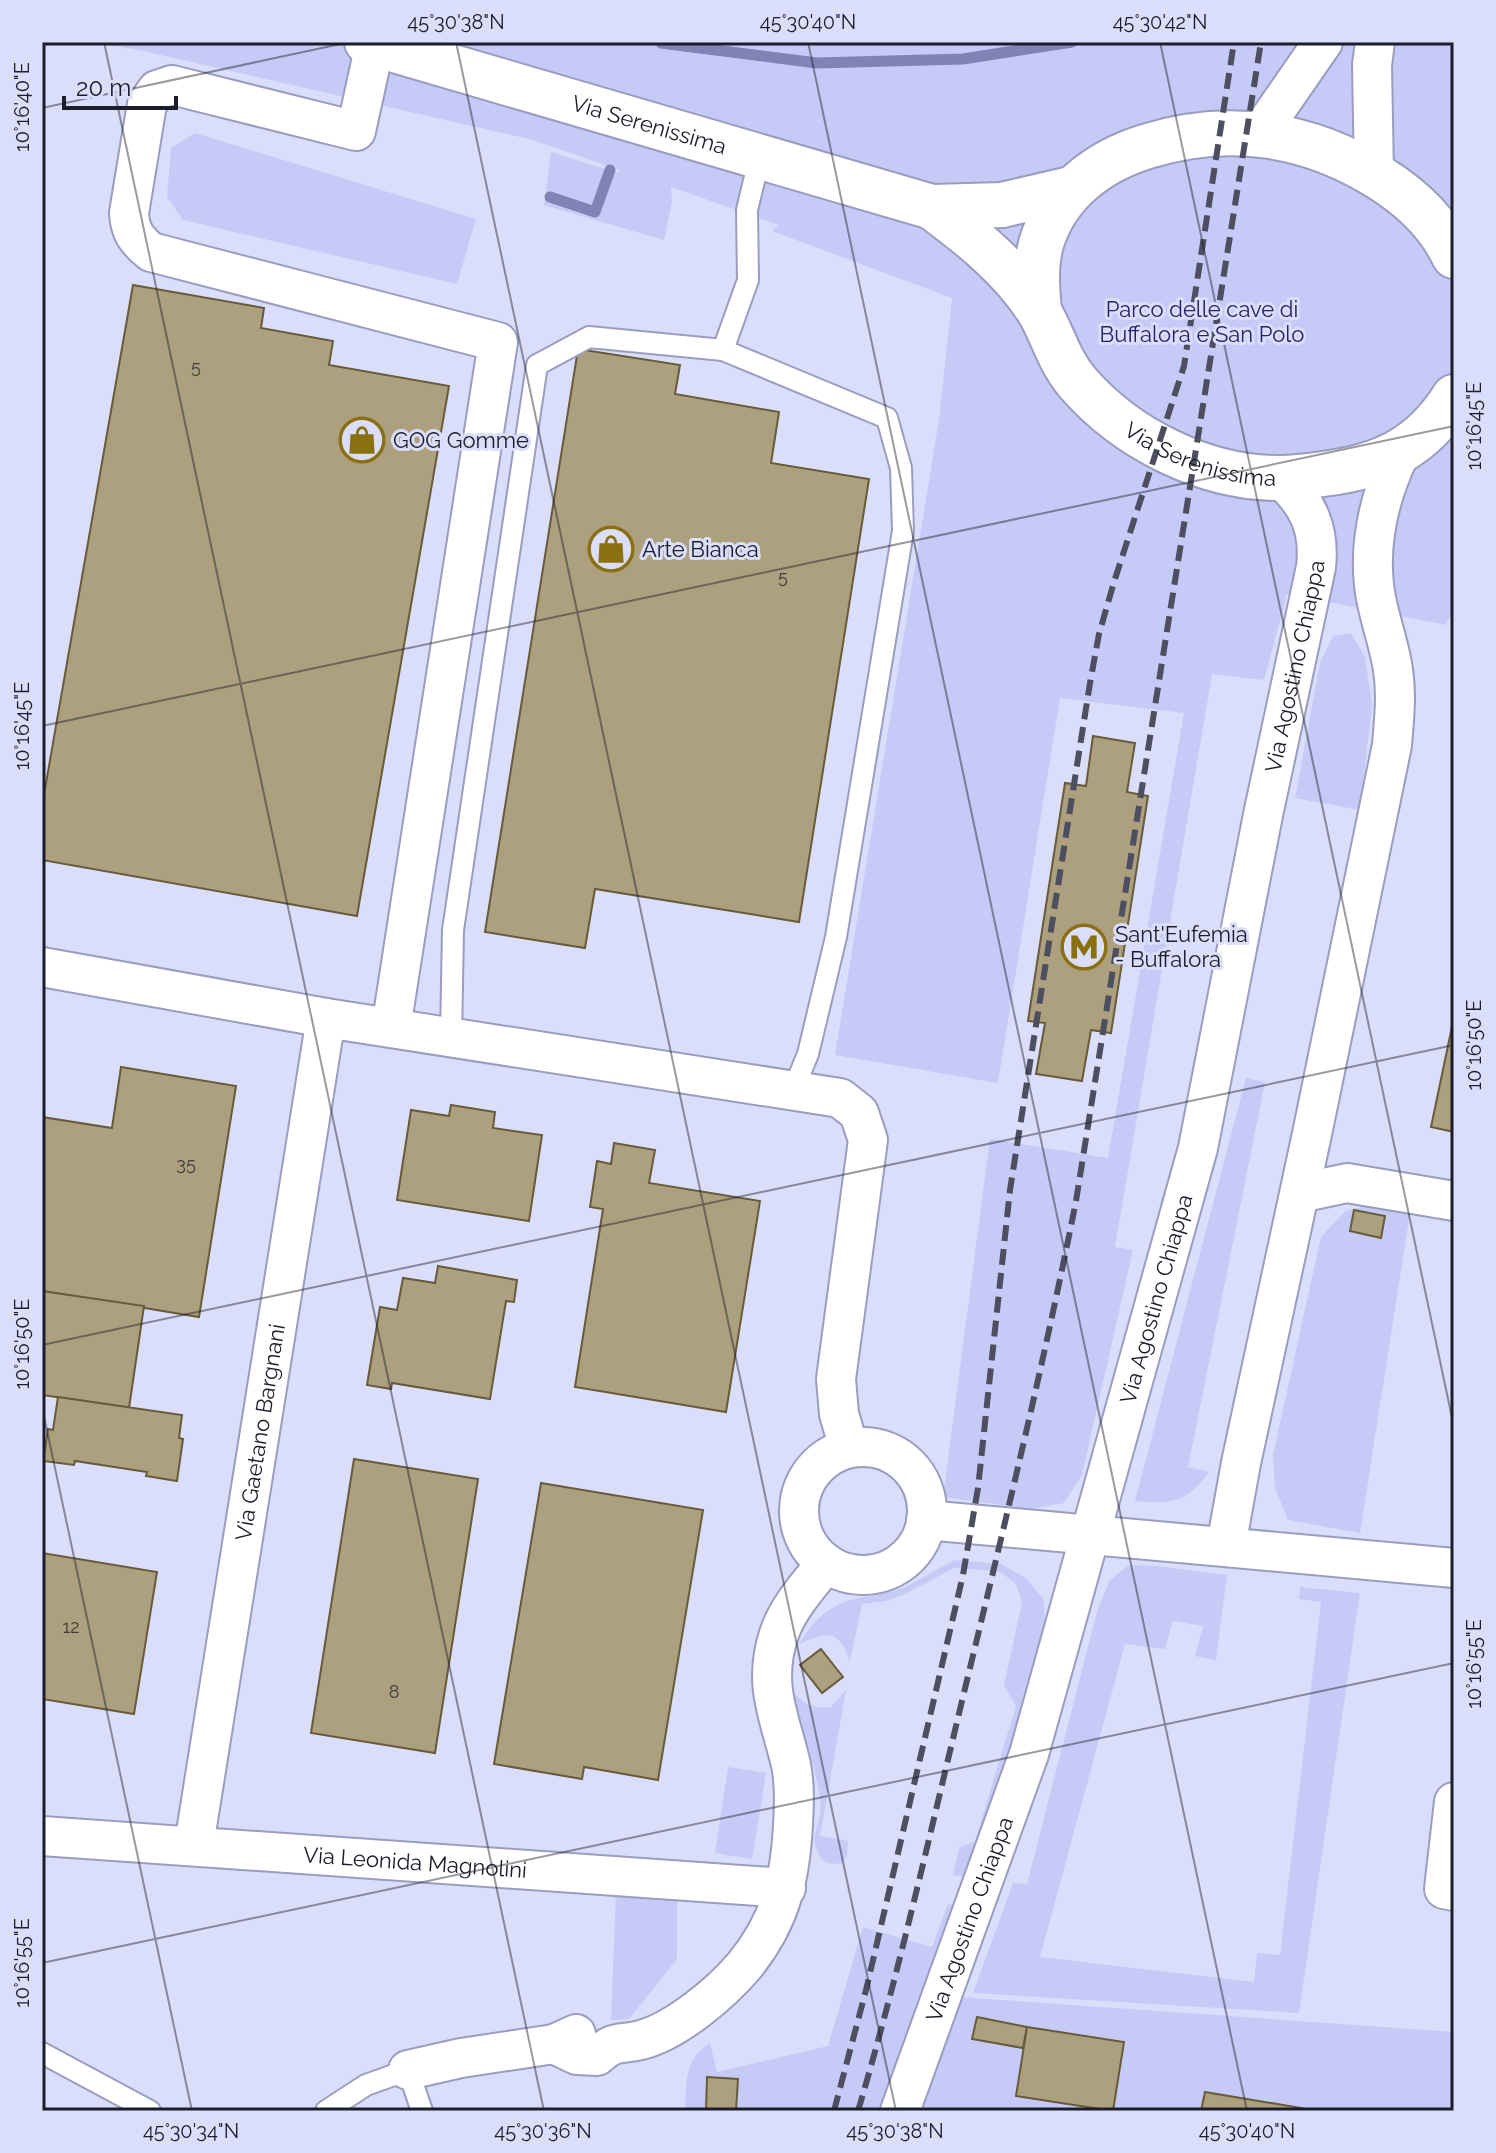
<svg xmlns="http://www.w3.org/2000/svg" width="1496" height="2153" font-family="Raleway,sans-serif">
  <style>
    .green { fill: #c5caf6 }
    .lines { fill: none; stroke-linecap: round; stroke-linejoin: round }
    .stream { stroke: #7f83b5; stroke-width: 11 }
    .building { fill: #aca07e; stroke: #675b3b; stroke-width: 2 }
    .lane-casing { stroke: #9a9dbf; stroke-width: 24 }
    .street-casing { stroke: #9a9dbf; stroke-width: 42 }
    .secondary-casing { stroke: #9a9dbf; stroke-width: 48 }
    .lane { stroke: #fff; stroke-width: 20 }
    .street { stroke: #fff; stroke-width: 38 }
    .secondary { stroke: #fff; stroke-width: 44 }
    .rail { stroke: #4d4e5f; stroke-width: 6; stroke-dasharray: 16 8; stroke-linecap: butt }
    .ticks { fill: none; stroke: #1c1d2a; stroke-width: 2; stroke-opacity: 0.45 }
    .labels { text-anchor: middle; stroke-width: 6; stroke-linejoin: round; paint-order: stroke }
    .number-label { font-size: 18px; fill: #403e3f }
    .street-label { font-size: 22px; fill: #1c1d2a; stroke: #dbdefb }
    .park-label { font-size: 22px; fill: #28216b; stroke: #dbdefb }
    .poi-label { font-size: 22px; fill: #1c1d2a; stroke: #dbdefb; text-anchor: start }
    .neatline { fill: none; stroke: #1c1d2a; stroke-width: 3 }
    .ticks-label { font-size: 20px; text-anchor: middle; fill: #1c1d2a }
  </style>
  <rect width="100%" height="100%" fill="#dbdefb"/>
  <g class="green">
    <path d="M 90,42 L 1454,42 L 1454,617 L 1449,617 L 1446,625 L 1287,594 L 1264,680 L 1212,674 L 1115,1247 L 1133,1250 L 1082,1475 L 1064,1503 L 1031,1509 L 943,1497 L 990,1139 L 1108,1158 L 1184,713 L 1060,698 L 998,1083 L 835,1055 L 939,420 L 952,298 L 772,231 L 779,225 L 671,187 L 672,202 L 664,240 L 544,205 L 551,152 L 618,173 L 619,170 L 533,140 L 139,50 Z"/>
    <path d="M 195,133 L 476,219 L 457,284 L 183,220 L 167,197 L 171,148 Z"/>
    <path d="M 1351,633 L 1365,657 L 1372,705 L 1360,810 L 1295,798 L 1320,663 L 1333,636 Z"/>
    <path d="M 1246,1078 L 1265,1082 L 1188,1467 L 1209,1472 C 1187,1503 1171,1504 1135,1501 Z"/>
    <path d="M 1373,1204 L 1410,1213 L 1360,1533 L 1288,1520 L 1275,1488 L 1273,1455 L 1321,1237 L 1345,1211 Z"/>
    <path d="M 955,1560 L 1001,1564 L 1026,1578 L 1044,1600 L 1045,1632 L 1039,1664 L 971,1878 L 953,1875 L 959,1848 L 975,1841 L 1016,1706 L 1004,1685 L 1022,1602 L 1016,1584 L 999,1571 L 954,1568 L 905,1594 L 886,1601 L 862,1604 L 850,1661 C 838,1629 828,1631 799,1644 C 818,1614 833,1602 869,1596 C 881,1594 893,1592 905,1587 C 922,1579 938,1568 955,1560 Z"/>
    <path d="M 1129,1565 L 1157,1566 L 1227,1575 L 1216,1660 L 1195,1656 L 1203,1626 L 1173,1621 L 1165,1649 L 1125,1644 L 1040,1957 L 1254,1982 L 1257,1953 L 1280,1955 L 1321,1602 L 1299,1599 L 1300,1587 L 1360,1593 L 1299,2013 L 973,1993 L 1013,1883 L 1027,1884 L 1098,1608 L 1110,1580 Z"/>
    <path d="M 846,1690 L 820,1836 L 848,1841 L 847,1856 L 841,1864 L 826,1863 C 802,1840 824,1825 820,1799 C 815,1763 801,1726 791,1691 C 805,1704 812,1709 831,1707 Z"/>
    <path d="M 728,1767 L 766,1773 L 752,1859 L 715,1853 Z"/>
    <path d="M 616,1889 L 677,1900 L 677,1959 L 629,2019 L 611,2020 Z"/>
    <path d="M 948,1904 L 965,1908 L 887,2111 L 685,2111 C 687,2081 683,2061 710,2043 L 717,2072 L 828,2046 L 863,1927 L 932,1947 Z"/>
    <path d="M 960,1997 L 1454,2032 L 1454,2111 L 922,2111 Z"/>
  </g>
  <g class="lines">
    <g class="stream">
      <path d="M 661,43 L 817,63 L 963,59 L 1072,42"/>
      <path d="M 550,197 L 595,212 L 610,170"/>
    </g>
  </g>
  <g class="building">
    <path d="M 133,285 L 264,308 L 261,328 L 333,341 L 329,365 L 449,386 L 357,916 L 42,860 L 42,806 Z"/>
    <path d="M 578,349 L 680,365 L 675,394 L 779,412 L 771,463 L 869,479 L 799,922 L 595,889 L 585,948 L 485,932 Z"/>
    <path d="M 1093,736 L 1135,743 L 1127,792 L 1148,796 L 1111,1033 L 1091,1030 L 1082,1081 L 1036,1074 L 1045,1023 L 1028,1021 L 1065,783 L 1086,786 Z"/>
    <path d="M 1454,1017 L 1454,1132 L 1431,1127 Z"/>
    <path d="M 121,1067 L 236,1086 L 199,1317 L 42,1291 L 42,1117 L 112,1128 Z"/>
    <path d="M 451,1105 L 495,1112 L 493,1128 L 542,1135 L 529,1221 L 397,1200 L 411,1110 L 449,1116 Z"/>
    <path d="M 614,1143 L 655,1150 L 649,1183 L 760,1201 L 726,1412 L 575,1387 L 603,1209 L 590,1207 L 597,1161 L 611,1164 Z"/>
    <path d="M 1354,1210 L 1385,1216 L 1381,1238 L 1350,1231 Z"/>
    <path d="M 438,1266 L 517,1280 L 514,1302 L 506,1301 L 490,1399 L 392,1383 L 391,1389 L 367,1385 L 380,1307 L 397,1310 L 403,1278 L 435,1283 Z"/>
    <path d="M 42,1291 L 144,1306 L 129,1408 L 42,1395 Z"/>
    <path d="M 58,1397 L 182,1415 L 179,1438 L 183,1439 L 177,1481 L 146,1476 L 147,1472 L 75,1461 L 74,1465 L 43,1461 L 48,1429 L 53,1430 Z"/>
    <path d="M 354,1459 L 478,1479 L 435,1753 L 311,1733 Z"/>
    <path d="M 541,1483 L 703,1510 L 658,1780 L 584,1767 L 582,1779 L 494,1764 Z"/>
    <path d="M 42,1553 L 157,1572 L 134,1714 L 42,1699 Z"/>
    <path d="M 821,1649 L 843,1677 L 822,1693 L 800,1665 Z"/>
    <path d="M 977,2017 L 1027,2027 L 1023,2048 L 972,2039 Z"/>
    <path d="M 1027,2027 L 1124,2042 L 1113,2111 L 1016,2096 Z"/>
    <path d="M 707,2077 L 738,2079 L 736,2111 L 706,2111 Z"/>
    <path d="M 1205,2092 L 1313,2110 L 1313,2111 L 1201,2111 Z"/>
  </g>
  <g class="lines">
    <g class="lane-casing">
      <g id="lane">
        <path d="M 760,156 L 747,210 L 748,280 L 723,350 L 887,418 L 901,468 L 903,531 L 836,937 L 808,1054 L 793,1090"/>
        <path d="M 451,1038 L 453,930 L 537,365 L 589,337 L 723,350"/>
        <path d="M 42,2053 L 150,2111"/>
        <path d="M 326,2111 L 366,2085 L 408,2070 L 422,2111"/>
      </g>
    </g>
    <g class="street-casing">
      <g id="street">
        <path d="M 375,44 L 356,131 L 172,85 L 157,90 L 147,104 L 129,213 C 130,231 136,240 151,252 L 498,342 L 391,1028"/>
        <path d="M 1260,133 L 1323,42"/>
        <path d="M 1374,174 L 1372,65 L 1375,42"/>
        <path d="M 42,967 L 326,1018 L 840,1098 L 859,1113 L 868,1140 L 836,1379 L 839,1414 L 849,1448"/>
        <path d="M 1300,1193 L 1347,1183 L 1454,1201"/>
        <circle cx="863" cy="1511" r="64"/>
        <path d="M 926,1520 L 1454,1568"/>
        <path d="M 1226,1546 L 1241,1463 L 1312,1134 L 1392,745 C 1394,720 1397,695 1393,670 C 1389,641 1377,614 1374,585 C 1369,538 1380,495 1400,453"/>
        <path d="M 1454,1802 L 1444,1889 L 1454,1891"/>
        <path id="s1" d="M 42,1836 L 786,1888"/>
        <path id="s2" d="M 194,1845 L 326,1018"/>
        <path d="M 554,2044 L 577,2055 L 597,2056 C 617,2038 619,2046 641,2040 C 676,2031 721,1993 744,1966 C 780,1922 790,1881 793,1825 C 794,1805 795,1785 791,1765 C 780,1717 762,1685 779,1634 C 788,1607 809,1585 826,1563"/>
        <path d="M 408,2070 L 461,2058 L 554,2044 L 576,2034"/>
        <path id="s3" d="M 900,2111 L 1029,1754 L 1198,1148 L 1263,815 L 1316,567 C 1320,530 1309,504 1281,479"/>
      </g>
    </g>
    <g class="secondary-casing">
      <g id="secondary">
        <path id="s4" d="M 367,42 L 932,207 L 1002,205 L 1071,189"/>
        <path id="s5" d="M 932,207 C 971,236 1010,267 1037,308 C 1052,331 1057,358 1077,382 C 1126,439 1206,479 1281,478 C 1295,478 1309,476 1323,474 C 1381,467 1422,448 1454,397"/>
        <path d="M 1039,311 C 1037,289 1035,266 1041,244 C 1056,193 1098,161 1148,146 C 1228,121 1309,133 1380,178 C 1412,198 1438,222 1454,256"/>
      </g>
    </g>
    <use href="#lane" class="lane"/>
    <use href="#street" class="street"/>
    <use href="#secondary" class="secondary"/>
    <g class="rail">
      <path d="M 834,2111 L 866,1990 L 963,1575 L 978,1488 L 1010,1190 L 1090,683 L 1099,634 L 1114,582 L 1184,366 L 1234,42"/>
      <path d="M 858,2111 C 898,1976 929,1838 962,1701 C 1002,1535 1043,1368 1076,1201 L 1261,42"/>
    </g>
  </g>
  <path class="ticks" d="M 104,42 L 544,2111M 456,42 L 896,2111M 808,42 L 1247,2111M 1160,42 L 1454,1427M 42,108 L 350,42M 42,726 L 1454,426M 42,1345 L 1454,1045M 42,1407 L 192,2111M 42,1963 L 1454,1663"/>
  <defs>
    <g id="shop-ring" transform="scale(2.3)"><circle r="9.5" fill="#dbdefb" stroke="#8b7012" stroke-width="1.5"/><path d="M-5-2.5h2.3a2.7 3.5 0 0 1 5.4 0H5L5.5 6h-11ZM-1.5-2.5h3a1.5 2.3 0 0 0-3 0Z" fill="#8b7012"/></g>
    <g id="metro-ring" transform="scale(2.3)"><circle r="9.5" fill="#dbdefb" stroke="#8b7012" stroke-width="1.5"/><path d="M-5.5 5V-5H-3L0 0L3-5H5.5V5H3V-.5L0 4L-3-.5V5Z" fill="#8b7012"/></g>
  </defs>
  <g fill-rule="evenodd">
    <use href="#shop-ring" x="362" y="440"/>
    <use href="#shop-ring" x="611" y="549"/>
    <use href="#metro-ring" x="1084" y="947"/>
  </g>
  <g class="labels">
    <g class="number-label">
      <text x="196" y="373">5</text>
      <text x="783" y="583">5</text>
      <text x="186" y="1170">35</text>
      <text x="71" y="1633">12</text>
      <text x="394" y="1698">8</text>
    </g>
    <g class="street-label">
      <text dy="8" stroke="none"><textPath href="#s4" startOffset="294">Via Serenissima</textPath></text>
      <text dy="8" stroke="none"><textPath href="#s5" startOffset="378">Via Serenissima</textPath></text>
      <text dy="8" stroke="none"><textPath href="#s3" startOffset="1500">Via Agostino Chiappa</textPath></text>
      <text dy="8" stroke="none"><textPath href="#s3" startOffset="852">Via Agostino Chiappa</textPath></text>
      <text dy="8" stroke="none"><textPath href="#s2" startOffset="418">Via Gaetano Bargnani</textPath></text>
      <text dy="8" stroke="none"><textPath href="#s1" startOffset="374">Via Leonida Magnolini</textPath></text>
      <text dy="8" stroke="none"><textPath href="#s3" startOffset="204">Via Agostino Chiappa</textPath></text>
    </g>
    <g class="park-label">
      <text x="1202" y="317">Parco delle cave di<tspan x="1202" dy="25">Buffalora e San Polo</tspan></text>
    </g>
    <g class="poi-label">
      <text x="393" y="448">GOG Gomme</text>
      <text x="642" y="557">Arte Bianca</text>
      <text x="1115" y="942">Sant'Eufemia<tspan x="1115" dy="25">- Buffalora</tspan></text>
    </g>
  </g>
  <rect width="1496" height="2153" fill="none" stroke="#dbdefb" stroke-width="88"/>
  <path d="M64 96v12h112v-12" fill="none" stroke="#1c1d2a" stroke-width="4"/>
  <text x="76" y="96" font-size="24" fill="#1c1d2a" stroke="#dbdefb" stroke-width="6" paint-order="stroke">20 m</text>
  <rect x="44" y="44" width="1408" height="2065" class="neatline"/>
  <g class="ticks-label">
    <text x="456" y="29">45°30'38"N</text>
    <text x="808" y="29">45°30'40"N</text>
    <text x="1160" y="29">45°30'42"N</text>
    <text transform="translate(22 107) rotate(-90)" y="7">10°16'40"E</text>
    <text transform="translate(1474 426) rotate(-90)" y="7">10°16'45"E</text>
    <text transform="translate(22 726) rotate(-90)" y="7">10°16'45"E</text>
    <text transform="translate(1474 1045) rotate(-90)" y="7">10°16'50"E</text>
    <text transform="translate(22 1344) rotate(-90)" y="7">10°16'50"E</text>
    <text transform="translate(1474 1664) rotate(-90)" y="7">10°16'55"E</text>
    <text transform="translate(22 1963) rotate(-90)" y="7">10°16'55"E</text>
    <text x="191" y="2138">45°30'34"N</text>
    <text x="543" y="2138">45°30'36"N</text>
    <text x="895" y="2138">45°30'38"N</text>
    <text x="1247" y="2138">45°30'40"N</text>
  </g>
</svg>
